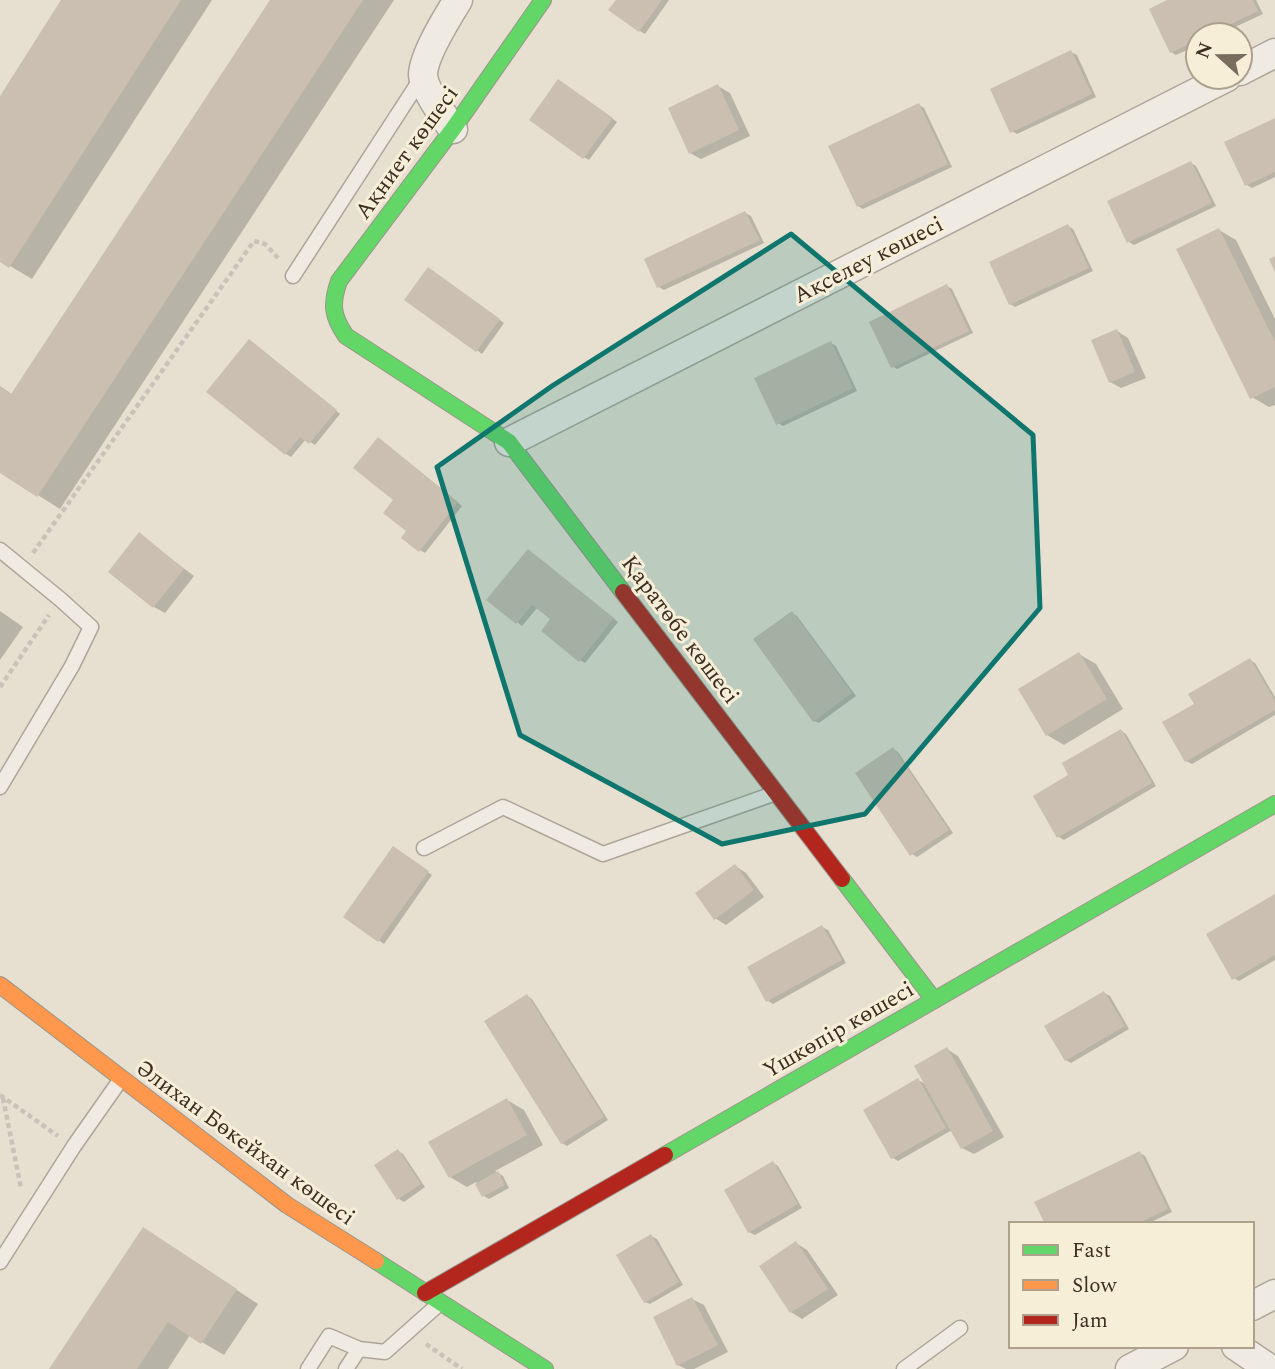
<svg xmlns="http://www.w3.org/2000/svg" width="1275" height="1369" font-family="Spectral,serif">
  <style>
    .shadow { fill: #0003 }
    .building { fill: #cbbfb2 }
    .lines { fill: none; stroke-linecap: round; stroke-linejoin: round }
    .lane-casing { stroke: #ada599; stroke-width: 17 }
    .street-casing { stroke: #ada599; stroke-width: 31 }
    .fast-casing { stroke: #9c958a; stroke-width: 18 }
    .slow-casing { stroke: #9c958a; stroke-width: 18 }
    .jam-casing { stroke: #9c958a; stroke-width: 18 }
    .path { stroke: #c8c2b9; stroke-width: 4.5; stroke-dasharray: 5 3.5; stroke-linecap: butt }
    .lane { stroke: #efebe3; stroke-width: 14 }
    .street { stroke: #efebe3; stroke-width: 28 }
    .fast { stroke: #63d668; stroke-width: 16 }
    .slow { stroke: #ff974d; stroke-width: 16 }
    .jam { stroke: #b3261e; stroke-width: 16 }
    .marked { fill: #0f766e; fill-opacity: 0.2; stroke: #0f766e; stroke-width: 5; stroke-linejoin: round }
    .labels { text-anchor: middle; stroke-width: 6; stroke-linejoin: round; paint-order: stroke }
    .street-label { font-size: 23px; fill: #3d2e20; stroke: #f7eed8 }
  </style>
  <rect width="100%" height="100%" fill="#e7e0d1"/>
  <g class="shadow">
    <path d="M 64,0 L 212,0 L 32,279 L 0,260 L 0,99 Z"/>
    <path d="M 272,0 L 394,0 L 60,509 L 0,471 L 0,386 L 13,395 Z"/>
    <path d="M 618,0 L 669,0 L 645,34 L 640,31 Z"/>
    <path d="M 1171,0 L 1256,0 L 1263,14 L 1218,35 L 1198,35 L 1198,45 L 1176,55 L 1171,52 Z"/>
    <path d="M 1071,52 L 1077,55 L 1096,97 L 1017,134 L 1012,131 Z"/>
    <path d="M 564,84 L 617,122 L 589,160 L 584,157 Z"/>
    <path d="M 718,86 L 730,93 L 750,136 L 701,159 L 690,153 Z"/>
    <path d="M 919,105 L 924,108 L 952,167 L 863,209 L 858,206 Z"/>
    <path d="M 1275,120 L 1275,177 L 1252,188 L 1247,185 Z"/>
    <path d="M 1191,163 L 1196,166 L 1216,206 L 1134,245 L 1129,242 Z"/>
    <path d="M 745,213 L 751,216 L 764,243 L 664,290 L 659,287 Z"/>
    <path d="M 1068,226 L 1073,229 L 1093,271 L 1015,307 L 1010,304 Z"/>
    <path d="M 1219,230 L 1236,240 L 1275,319 L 1275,405 L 1269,407 L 1252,397 Z"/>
    <path d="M 433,272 L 504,323 L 482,354 L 407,300 Z"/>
    <path d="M 947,286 L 952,289 L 973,333 L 897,369 L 892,366 Z"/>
    <path d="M 1117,331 L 1128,338 L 1146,378 L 1121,388 L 1110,382 Z"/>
    <path d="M 831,343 L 836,346 L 857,391 L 783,426 L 778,423 Z"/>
    <path d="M 254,344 L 340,414 L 315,445 L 306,439 L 291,457 L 286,454 Z"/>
    <path d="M 384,443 L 462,506 L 425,553 L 420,550 L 409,531 Z"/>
    <path d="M 139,535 L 194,576 L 165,613 L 154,607 Z"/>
    <path d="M 533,554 L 618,622 L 585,663 L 580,660 L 553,619 L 538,607 L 522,626 L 489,600 Z"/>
    <path d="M 0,611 L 23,627 L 0,660 Z"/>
    <path d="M 792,613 L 797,616 L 856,696 L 819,723 L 814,721 Z"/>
    <path d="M 1079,654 L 1096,664 L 1123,709 L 1064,745 L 1047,735 Z"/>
    <path d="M 1250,660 L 1255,663 L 1275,697 L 1275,715 L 1192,764 L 1186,761 L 1196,705 Z"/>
    <path d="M 1121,731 L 1126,734 L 1156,786 L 1064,840 L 1059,837 L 1071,776 Z"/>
    <path d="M 893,749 L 898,752 L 953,833 L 917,857 L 912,854 Z"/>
    <path d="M 398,851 L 432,875 L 384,944 L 345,917 Z"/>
    <path d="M 735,866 L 746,873 L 764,897 L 726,925 L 715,918 Z"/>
    <path d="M 1275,897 L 1275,960 L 1239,981 L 1234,978 Z"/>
    <path d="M 822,927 L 828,930 L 846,963 L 773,1004 L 768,1001 Z"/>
    <path d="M 1104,993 L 1110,996 L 1129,1029 L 1071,1063 L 1066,1060 Z"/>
    <path d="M 527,996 L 532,999 L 608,1120 L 567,1146 L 562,1143 Z"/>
    <path d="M 947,1049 L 958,1056 L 1004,1137 L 974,1154 L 962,1148 L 952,1130 L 898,1161 L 893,1158 L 918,1080 L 927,1085 Z"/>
    <path d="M 507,1100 L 524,1110 L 543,1145 L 495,1171 L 503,1176 L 509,1188 L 489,1199 L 484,1196 L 476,1182 L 467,1187 L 450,1177 Z"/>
    <path d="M 398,1151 L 403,1154 L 425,1187 L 404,1202 L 399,1199 Z"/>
    <path d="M 1140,1153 L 1145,1156 L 1172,1212 L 1147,1224 L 1047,1224 Z"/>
    <path d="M 773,1163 L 778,1166 L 802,1208 L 755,1235 L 749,1232 L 726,1191 Z"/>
    <path d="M 651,1236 L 657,1239 L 683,1285 L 650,1304 L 645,1302 Z"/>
    <path d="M 166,1243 L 258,1304 L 224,1355 L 190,1335 L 168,1369 L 51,1369 Z"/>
    <path d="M 796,1243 L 807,1250 L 838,1295 L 802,1319 L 791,1312 Z"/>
    <path d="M 692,1299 L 704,1305 L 728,1352 L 694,1369 L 686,1369 L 678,1365 Z"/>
  </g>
  <g class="building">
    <path d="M 61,0 L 181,0 L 9,268 L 0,262 L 0,96 Z"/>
    <path d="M 270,0 L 363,0 L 37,497 L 0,473 L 0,386 L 11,394 Z"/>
    <path d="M 616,0 L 662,0 L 639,32 L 608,10 Z"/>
    <path d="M 1167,0 L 1253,0 L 1258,11 L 1208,35 L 1198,35 L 1198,40 L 1170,53 L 1149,9 Z"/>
    <path d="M 1071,50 L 1092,94 L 1010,133 L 990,89 Z"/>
    <path d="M 558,79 L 613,118 L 583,159 L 529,120 Z"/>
    <path d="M 718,84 L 739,130 L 689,154 L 668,108 Z"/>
    <path d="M 919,103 L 948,164 L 857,207 L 828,146 Z"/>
    <path d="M 1275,118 L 1275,172 L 1245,186 L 1224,142 Z"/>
    <path d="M 1191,161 L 1212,203 L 1127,243 L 1107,201 Z"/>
    <path d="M 745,211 L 760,240 L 657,288 L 644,259 Z"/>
    <path d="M 1068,224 L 1089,268 L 1009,305 L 989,262 Z"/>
    <path d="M 1219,228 L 1275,342 L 1275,387 L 1250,399 L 1176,249 Z"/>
    <path d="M 1275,256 L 1275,272 L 1269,259 Z"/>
    <path d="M 428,267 L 500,319 L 476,352 L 404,300 Z"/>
    <path d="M 947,284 L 969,331 L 891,368 L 869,322 Z"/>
    <path d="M 1117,329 L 1135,372 L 1109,383 L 1091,340 Z"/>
    <path d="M 249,339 L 337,410 L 309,444 L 300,437 L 285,455 L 206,392 Z"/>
    <path d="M 831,341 L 853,388 L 776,425 L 754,378 Z"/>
    <path d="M 378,437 L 458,502 L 419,552 L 401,538 L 406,531 L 383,513 L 393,500 L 353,468 Z"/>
    <path d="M 139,532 L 184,569 L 153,608 L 108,572 Z"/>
    <path d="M 528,549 L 614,618 L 579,662 L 541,631 L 550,619 L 532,605 L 516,624 L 486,600 Z"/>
    <path d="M 792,611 L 852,693 L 813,722 L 753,639 Z"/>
    <path d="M 1079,652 L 1107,699 L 1046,736 L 1018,689 Z"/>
    <path d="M 1250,658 L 1275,701 L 1275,710 L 1185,762 L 1162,722 L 1194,704 L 1188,694 Z"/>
    <path d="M 1121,729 L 1152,783 L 1057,838 L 1033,796 L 1068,775 L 1062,763 Z"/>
    <path d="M 893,747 L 949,830 L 910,856 L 855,773 Z"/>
    <path d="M 393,846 L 429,871 L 378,942 L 343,917 Z"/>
    <path d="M 735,864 L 754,890 L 714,920 L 695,893 Z"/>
    <path d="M 1275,894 L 1275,955 L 1232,980 L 1206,934 Z"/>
    <path d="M 822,925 L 842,960 L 766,1002 L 747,967 Z"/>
    <path d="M 1104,991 L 1125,1026 L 1065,1061 L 1044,1026 Z"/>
    <path d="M 527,994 L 604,1117 L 561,1144 L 484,1021 Z"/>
    <path d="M 947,1047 L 993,1131 L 961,1149 L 914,1066 Z"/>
    <path d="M 918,1078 L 946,1128 L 891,1159 L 863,1110 Z"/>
    <path d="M 507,1098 L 527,1135 L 449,1178 L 428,1142 Z"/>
    <path d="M 398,1149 L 421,1184 L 397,1200 L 374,1165 Z"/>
    <path d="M 1140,1151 L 1168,1209 L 1137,1224 L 1045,1224 L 1034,1202 Z"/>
    <path d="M 773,1161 L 798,1204 L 748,1233 L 724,1190 Z"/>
    <path d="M 498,1171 L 505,1185 L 482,1197 L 475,1184 Z"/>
    <path d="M 143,1227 L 237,1289 L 201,1344 L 168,1322 L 137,1369 L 49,1369 Z"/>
    <path d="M 651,1234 L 679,1282 L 644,1303 L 616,1255 Z"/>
    <path d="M 796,1241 L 828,1289 L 790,1313 L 759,1266 Z"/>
    <path d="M 692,1297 L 718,1345 L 677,1366 L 653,1317 Z"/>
  </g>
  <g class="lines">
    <g class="lane-casing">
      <g id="lane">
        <path d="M 293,276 L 422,77"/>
        <path d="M 0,550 L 60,599 L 91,627 L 72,666 L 0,787"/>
        <path d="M 424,848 L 503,807 L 603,854 L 773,794"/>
        <path d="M 0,1262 L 74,1146 L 121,1079"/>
        <path d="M 308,1369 L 329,1336 L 359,1349 L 385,1352 L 439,1304"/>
        <path d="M 346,1369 L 359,1349"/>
        <path d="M 904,1369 L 960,1328"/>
      </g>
    </g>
    <g class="street-casing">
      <g id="street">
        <path d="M 1240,71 L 1275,53"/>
        <path d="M 453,129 C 444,117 424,90 423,75 C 423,56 448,16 458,0"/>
        <path d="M 509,442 L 1227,77"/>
        <path d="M 1252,1306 L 1275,1294"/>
        <path d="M 1236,1346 L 1270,1369"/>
        <path d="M 1130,1369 L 1174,1346"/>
      </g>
    </g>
    <g class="fast-casing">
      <g id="fast">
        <path d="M 543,0 L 453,129 L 339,281 C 331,304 332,316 346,336 L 509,442 L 623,592"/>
        <path d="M 842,879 L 934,1000"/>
        <path d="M 665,1155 L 1275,804"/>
        <path d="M 376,1261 L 545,1369"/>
      </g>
    </g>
    <g class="slow-casing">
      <path id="slow" d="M 0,985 L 287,1205 L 376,1261"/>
    </g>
    <g class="jam-casing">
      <g id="jam">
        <path d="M 623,592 L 842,879"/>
        <path d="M 425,1293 L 665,1155"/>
      </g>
    </g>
    <g class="path">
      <path d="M 33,553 L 254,241 L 265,244 L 279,259"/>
      <path d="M 0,687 L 49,615"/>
      <path d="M 0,1095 L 58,1136"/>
      <path d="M 3,1098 L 21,1188"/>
      <path d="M 426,1344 L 462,1369"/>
    </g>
    <use href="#lane" class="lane"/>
    <use href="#street" class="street"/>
    <use href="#fast" class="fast"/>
    <use href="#slow" class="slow"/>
    <use href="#jam" class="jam"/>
  </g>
  <path class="marked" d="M 791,234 L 1033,435 L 1040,608 L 865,814 L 722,844 L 520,735 L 437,467 L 552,386 Z"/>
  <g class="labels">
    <g class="street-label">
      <text transform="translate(406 152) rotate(-54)" y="8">Ақниет көшесі</text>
      <text transform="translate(868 259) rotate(-27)" y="8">Ақселеу көшесі</text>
      <text transform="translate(681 629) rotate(53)" y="8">Қаратөбе көшесі</text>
      <text transform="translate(838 1029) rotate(-30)" y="8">Үшкөпір көшесі</text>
      <text transform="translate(246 1142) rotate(36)" y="8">Әлихан Бөкейхан көшесі</text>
    </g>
  </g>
  <rect x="1009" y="1222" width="245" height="126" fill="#f7eed8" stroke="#ada18e" stroke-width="2"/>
  <rect x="1023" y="1245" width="35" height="10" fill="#63d668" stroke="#ada18e" stroke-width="2"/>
  <text x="1072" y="1257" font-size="21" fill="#3d2e20">Fast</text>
  <rect x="1023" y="1280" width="35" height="10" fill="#ff974d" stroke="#ada18e" stroke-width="2"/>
  <text x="1072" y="1292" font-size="21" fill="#3d2e20">Slow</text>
  <rect x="1023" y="1315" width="35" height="10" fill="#b3261e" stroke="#ada18e" stroke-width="2"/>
  <text x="1072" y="1327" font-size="21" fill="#3d2e20">Jam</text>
  <g transform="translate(1219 56) rotate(291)"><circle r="33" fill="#f7eed8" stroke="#ada18e" stroke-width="2"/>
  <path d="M0-5L12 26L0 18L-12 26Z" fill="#786c5e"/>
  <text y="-10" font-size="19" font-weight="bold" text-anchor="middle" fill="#3d2e20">N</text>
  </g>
</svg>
